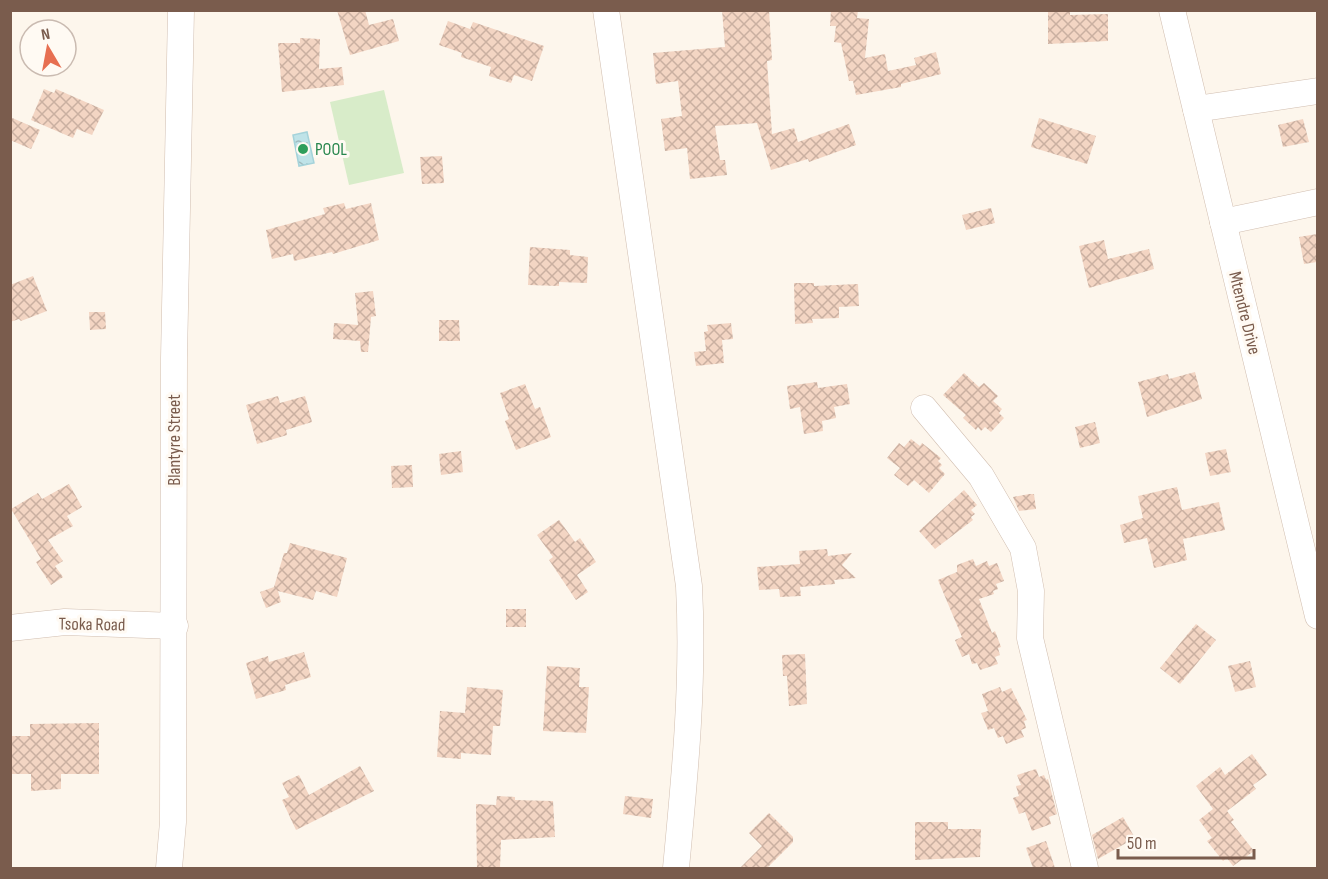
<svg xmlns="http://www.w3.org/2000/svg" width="1328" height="879" font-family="'Sofia Sans Condensed',sans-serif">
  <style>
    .pitch { fill: #d8ecc9 }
    .water { fill: url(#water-ripples); stroke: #a5d3da; stroke-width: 1.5 }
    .building { fill: url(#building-cross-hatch) }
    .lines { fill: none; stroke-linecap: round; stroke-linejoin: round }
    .minor-casing { stroke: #d1beb0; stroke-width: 27 }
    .minor { stroke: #fff; stroke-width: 26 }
    .leisure-dot { fill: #2e9e5b; stroke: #fffaf3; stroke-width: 2 }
    .labels { text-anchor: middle; stroke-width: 6; stroke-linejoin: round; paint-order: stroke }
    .leisure-label { font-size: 18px; fill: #27864d; stroke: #fffaf3; text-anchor: start }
    .street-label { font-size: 18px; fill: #7a5c4d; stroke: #fffaf3 }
  </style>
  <defs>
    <pattern id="water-ripples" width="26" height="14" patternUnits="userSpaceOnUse" patternTransform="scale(1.5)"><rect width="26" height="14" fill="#bfe3e8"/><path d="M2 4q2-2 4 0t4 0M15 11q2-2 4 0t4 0" fill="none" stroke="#a0bbbe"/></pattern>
    <pattern id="building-cross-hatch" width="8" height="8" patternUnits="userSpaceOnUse" patternTransform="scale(1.5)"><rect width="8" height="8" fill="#f3d5c3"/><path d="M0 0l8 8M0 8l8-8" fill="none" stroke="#cab0a1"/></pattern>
  </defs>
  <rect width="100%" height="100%" fill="#fdf6ec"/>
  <path class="pitch" d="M 384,90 L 404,173 L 349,185 L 330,102 Z"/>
  <path class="water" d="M 307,132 L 314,163 L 299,166 L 293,135 Z"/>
  <g class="building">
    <path d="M 337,10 L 365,10 L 369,25 L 393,19 L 399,41 L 350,55 Z"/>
    <path d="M 722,10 L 769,10 L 772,60 L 767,61 L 772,134 L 794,128 L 798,142 L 849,124 L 856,145 L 809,162 L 808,159 L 771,170 L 757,123 L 715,126 L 720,160 L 725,160 L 727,175 L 690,179 L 687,148 L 665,151 L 661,119 L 682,116 L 678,81 L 656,84 L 653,53 L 725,47 Z"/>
    <path d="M 831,10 L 858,10 L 857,18 L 869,19 L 865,58 L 885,54 L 888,71 L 916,65 L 914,58 L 936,52 L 941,74 L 901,84 L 901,87 L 856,95 L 853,81 L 849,81 L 841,43 L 834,42 L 836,26 L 830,26 Z"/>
    <path d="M 1048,10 L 1070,10 L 1070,15 L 1108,14 L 1108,41 L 1048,44 Z"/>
    <path d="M 448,21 L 470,29 L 473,22 L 544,46 L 532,81 L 514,75 L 511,83 L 489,76 L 491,67 L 461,57 L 462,53 L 439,45 Z"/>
    <path d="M 300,38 L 320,39 L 319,69 L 342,67 L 344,85 L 282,92 L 278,43 L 300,43 Z"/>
    <path d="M 44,89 L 54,93 L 56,89 L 104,110 L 92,135 L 77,129 L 73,138 L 31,120 Z"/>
    <path d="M 10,117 L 40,130 L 31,149 L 10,140 Z"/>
    <path d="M 1039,118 L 1096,136 L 1087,164 L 1031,147 Z"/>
    <path d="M 1303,119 L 1309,142 L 1283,147 L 1278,125 Z"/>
    <path d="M 442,156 L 444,183 L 422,184 L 420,157 Z"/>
    <path d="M 344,203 L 346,209 L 371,203 L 379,240 L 333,254 L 332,252 L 294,261 L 293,254 L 272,259 L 266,230 L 325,214 L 323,208 Z"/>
    <path d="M 991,208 L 995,223 L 966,230 L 962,215 Z"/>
    <path d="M 1317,234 L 1317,262 L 1304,264 L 1299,237 Z"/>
    <path d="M 1104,240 L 1108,259 L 1149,249 L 1154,269 L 1089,288 L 1079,246 Z"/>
    <path d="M 530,247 L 570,250 L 570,255 L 588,257 L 587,283 L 559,282 L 559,286 L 528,285 Z"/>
    <path d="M 33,276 L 47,311 L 21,321 L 19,319 L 10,322 L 10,285 Z"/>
    <path d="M 794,283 L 814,283 L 814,286 L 858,284 L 859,306 L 839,307 L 839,318 L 812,319 L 813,323 L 795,324 Z"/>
    <path d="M 373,291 L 376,316 L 371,317 L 368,352 L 361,352 L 360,341 L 333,339 L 334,323 L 358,325 L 355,293 Z"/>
    <path d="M 89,312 L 105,312 L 106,329 L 90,330 Z"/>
    <path d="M 439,320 L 459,320 L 460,341 L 439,341 Z"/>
    <path d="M 731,323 L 733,339 L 722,340 L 724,363 L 696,366 L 694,352 L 706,351 L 704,332 L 708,331 L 707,325 Z"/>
    <path d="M 1195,372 L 1202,399 L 1147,417 L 1138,382 L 1168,374 L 1169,379 Z"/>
    <path d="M 964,373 L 979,387 L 984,383 L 998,396 L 993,401 L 1002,409 L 999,413 L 1004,418 L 991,432 L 985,427 L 981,431 L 978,427 L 976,430 L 963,418 L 966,415 L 943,395 Z"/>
    <path d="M 817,382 L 818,388 L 847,384 L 850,404 L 834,407 L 836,418 L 822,421 L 823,431 L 804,434 L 800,407 L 790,409 L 787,386 Z"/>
    <path d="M 525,384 L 535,409 L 540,407 L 551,437 L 516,450 L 505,421 L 509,419 L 500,393 Z"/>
    <path d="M 278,396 L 280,403 L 305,396 L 312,422 L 286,430 L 287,435 L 257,444 L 246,405 Z"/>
    <path d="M 1095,422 L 1100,443 L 1080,448 L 1075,427 Z"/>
    <path d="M 911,439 L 920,446 L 922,443 L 941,458 L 938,461 L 942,465 L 939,468 L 945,474 L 929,493 L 914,480 L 908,486 L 894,475 L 900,468 L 887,458 L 899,443 L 904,447 Z"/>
    <path d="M 1226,449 L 1231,472 L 1210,476 L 1205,453 Z"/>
    <path d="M 461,451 L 463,472 L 441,475 L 439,454 Z"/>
    <path d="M 412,465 L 413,487 L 392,488 L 391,466 Z"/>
    <path d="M 69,484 L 82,507 L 67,516 L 73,526 L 48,540 L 63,561 L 55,566 L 63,577 L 51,585 L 36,562 L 41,559 L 11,509 L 38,493 L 42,499 Z"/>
    <path d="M 1177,487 L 1182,510 L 1219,502 L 1225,530 L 1183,539 L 1187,560 L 1154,568 L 1147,538 L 1124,543 L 1120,525 L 1143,518 L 1138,496 Z"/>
    <path d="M 964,490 L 977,505 L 971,510 L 975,514 L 971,517 L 973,520 L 935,549 L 919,531 Z"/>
    <path d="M 1029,494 L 1034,494 L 1036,509 L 1019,511 L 1013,497 Z"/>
    <path d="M 559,520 L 575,542 L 580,538 L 596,562 L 577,575 L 588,592 L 576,600 L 549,560 L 553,557 L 537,535 Z"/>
    <path d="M 290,543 L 347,558 L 337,597 L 316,591 L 313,600 L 278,591 L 281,602 L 266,608 L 260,592 L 274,587 L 284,553 L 287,553 Z"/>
    <path d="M 827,549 L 828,556 L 852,553 L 842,565 L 856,578 L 834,580 L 835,584 L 800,587 L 801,596 L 780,597 L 779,589 L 759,590 L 757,567 L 800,564 L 799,551 Z"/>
    <path d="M 973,559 L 976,566 L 987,561 L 989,566 L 997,563 L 1004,581 L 996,584 L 998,589 L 993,591 L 994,594 L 979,599 L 992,633 L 995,631 L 1001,647 L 998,648 L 1000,655 L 995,657 L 998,664 L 980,670 L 977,663 L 972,664 L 969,654 L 962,657 L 955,640 L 962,637 L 938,580 L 957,572 L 957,565 Z"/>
    <rect x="506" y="609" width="20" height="18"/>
    <path d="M 1196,624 L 1216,640 L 1180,684 L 1160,668 Z"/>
    <path d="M 304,652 L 311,677 L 285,685 L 286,690 L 256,699 L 246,663 L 268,656 L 269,662 Z"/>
    <path d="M 805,654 L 807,704 L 789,706 L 787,676 L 783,676 L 782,655 Z"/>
    <path d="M 1250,661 L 1256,687 L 1235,692 L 1228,666 Z"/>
    <path d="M 547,666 L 580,668 L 579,687 L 589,687 L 586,733 L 543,731 Z"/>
    <path d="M 467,687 L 503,690 L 500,726 L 493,726 L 491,755 L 461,753 L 461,759 L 437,757 L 440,711 L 465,713 Z"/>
    <path d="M 1000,687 L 1002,692 L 1011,688 L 1027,720 L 1024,721 L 1026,728 L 1021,730 L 1024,737 L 1006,744 L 1003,736 L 998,738 L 994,728 L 988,730 L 981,713 L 988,711 L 982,694 Z"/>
    <path d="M 99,723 L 99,774 L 61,774 L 61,789 L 31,791 L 31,774 L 10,774 L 10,736 L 30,736 L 30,724 Z"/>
    <path d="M 1252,754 L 1267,775 L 1253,785 L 1256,789 L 1227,811 L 1234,820 L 1231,822 L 1254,851 L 1233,866 L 1227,858 L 1223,861 L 1207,841 L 1212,838 L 1199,820 L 1213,809 L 1196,786 L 1220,767 L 1225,775 Z"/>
    <path d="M 360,766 L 374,791 L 296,830 L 282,800 L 289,797 L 282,783 L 299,775 L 309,795 Z"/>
    <path d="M 1036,769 L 1039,777 L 1044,775 L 1046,780 L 1048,779 L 1057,814 L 1049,817 L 1051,824 L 1032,831 L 1025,812 L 1019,814 L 1013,798 L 1019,796 L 1016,786 L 1021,785 L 1017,775 Z"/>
    <path d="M 497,796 L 515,797 L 515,800 L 553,801 L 555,837 L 501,840 L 500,868 L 477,868 L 476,804 L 496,805 Z"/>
    <path d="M 625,796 L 653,799 L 651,818 L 623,814 Z"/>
    <path d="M 769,813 L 793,837 L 793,842 L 767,868 L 740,868 L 762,846 L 749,833 Z"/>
    <path d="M 1123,817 L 1135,838 L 1098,859 L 1092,835 Z"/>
    <path d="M 915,822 L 948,822 L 948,829 L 981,829 L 980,857 L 915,860 Z"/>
    <path d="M 1046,841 L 1055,868 L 1033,868 L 1026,848 Z"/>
  </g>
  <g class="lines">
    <g class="minor-casing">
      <g id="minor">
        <path d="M 606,10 L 689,586 C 694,681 685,774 676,868"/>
        <path d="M 1172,10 L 1318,616"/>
        <path d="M 1196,109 L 1318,91"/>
        <path d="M 1223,222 L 1318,202"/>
        <path d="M 924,408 L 981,476 L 1023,548 L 1031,591 L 1030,638 L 1085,868"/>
        <path d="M 10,628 L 65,622 L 175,626"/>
        <path d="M 169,868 L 173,822 L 174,358 L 181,10"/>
      </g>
    </g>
    <use href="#minor" class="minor"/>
  </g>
  <circle class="leisure-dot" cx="303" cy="149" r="6"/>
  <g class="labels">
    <g class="leisure-label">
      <text x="315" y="155">POOL</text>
    </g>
    <g class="street-label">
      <text transform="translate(1245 313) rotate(76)" y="6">Mtendre Drive</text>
      <text transform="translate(174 440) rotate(-90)" y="6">Blantyre Street</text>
      <text transform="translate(92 624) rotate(1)" y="6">Tsoka Road</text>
    </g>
  </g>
  <rect width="1328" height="879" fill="none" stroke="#7a5c4d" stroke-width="24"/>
  <g transform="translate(48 48) rotate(350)"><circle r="28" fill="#fffaf3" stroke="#cabbb1" stroke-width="1.5"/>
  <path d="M0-4.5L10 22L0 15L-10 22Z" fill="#e76f51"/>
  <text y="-9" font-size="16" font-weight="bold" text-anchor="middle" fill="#7a5c4d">N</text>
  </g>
  <path d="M1118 849v9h136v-9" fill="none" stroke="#7a5c4d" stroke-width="3"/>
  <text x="1127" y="849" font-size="18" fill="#7a5c4d" stroke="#fffaf3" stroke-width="4.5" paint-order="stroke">50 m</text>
</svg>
